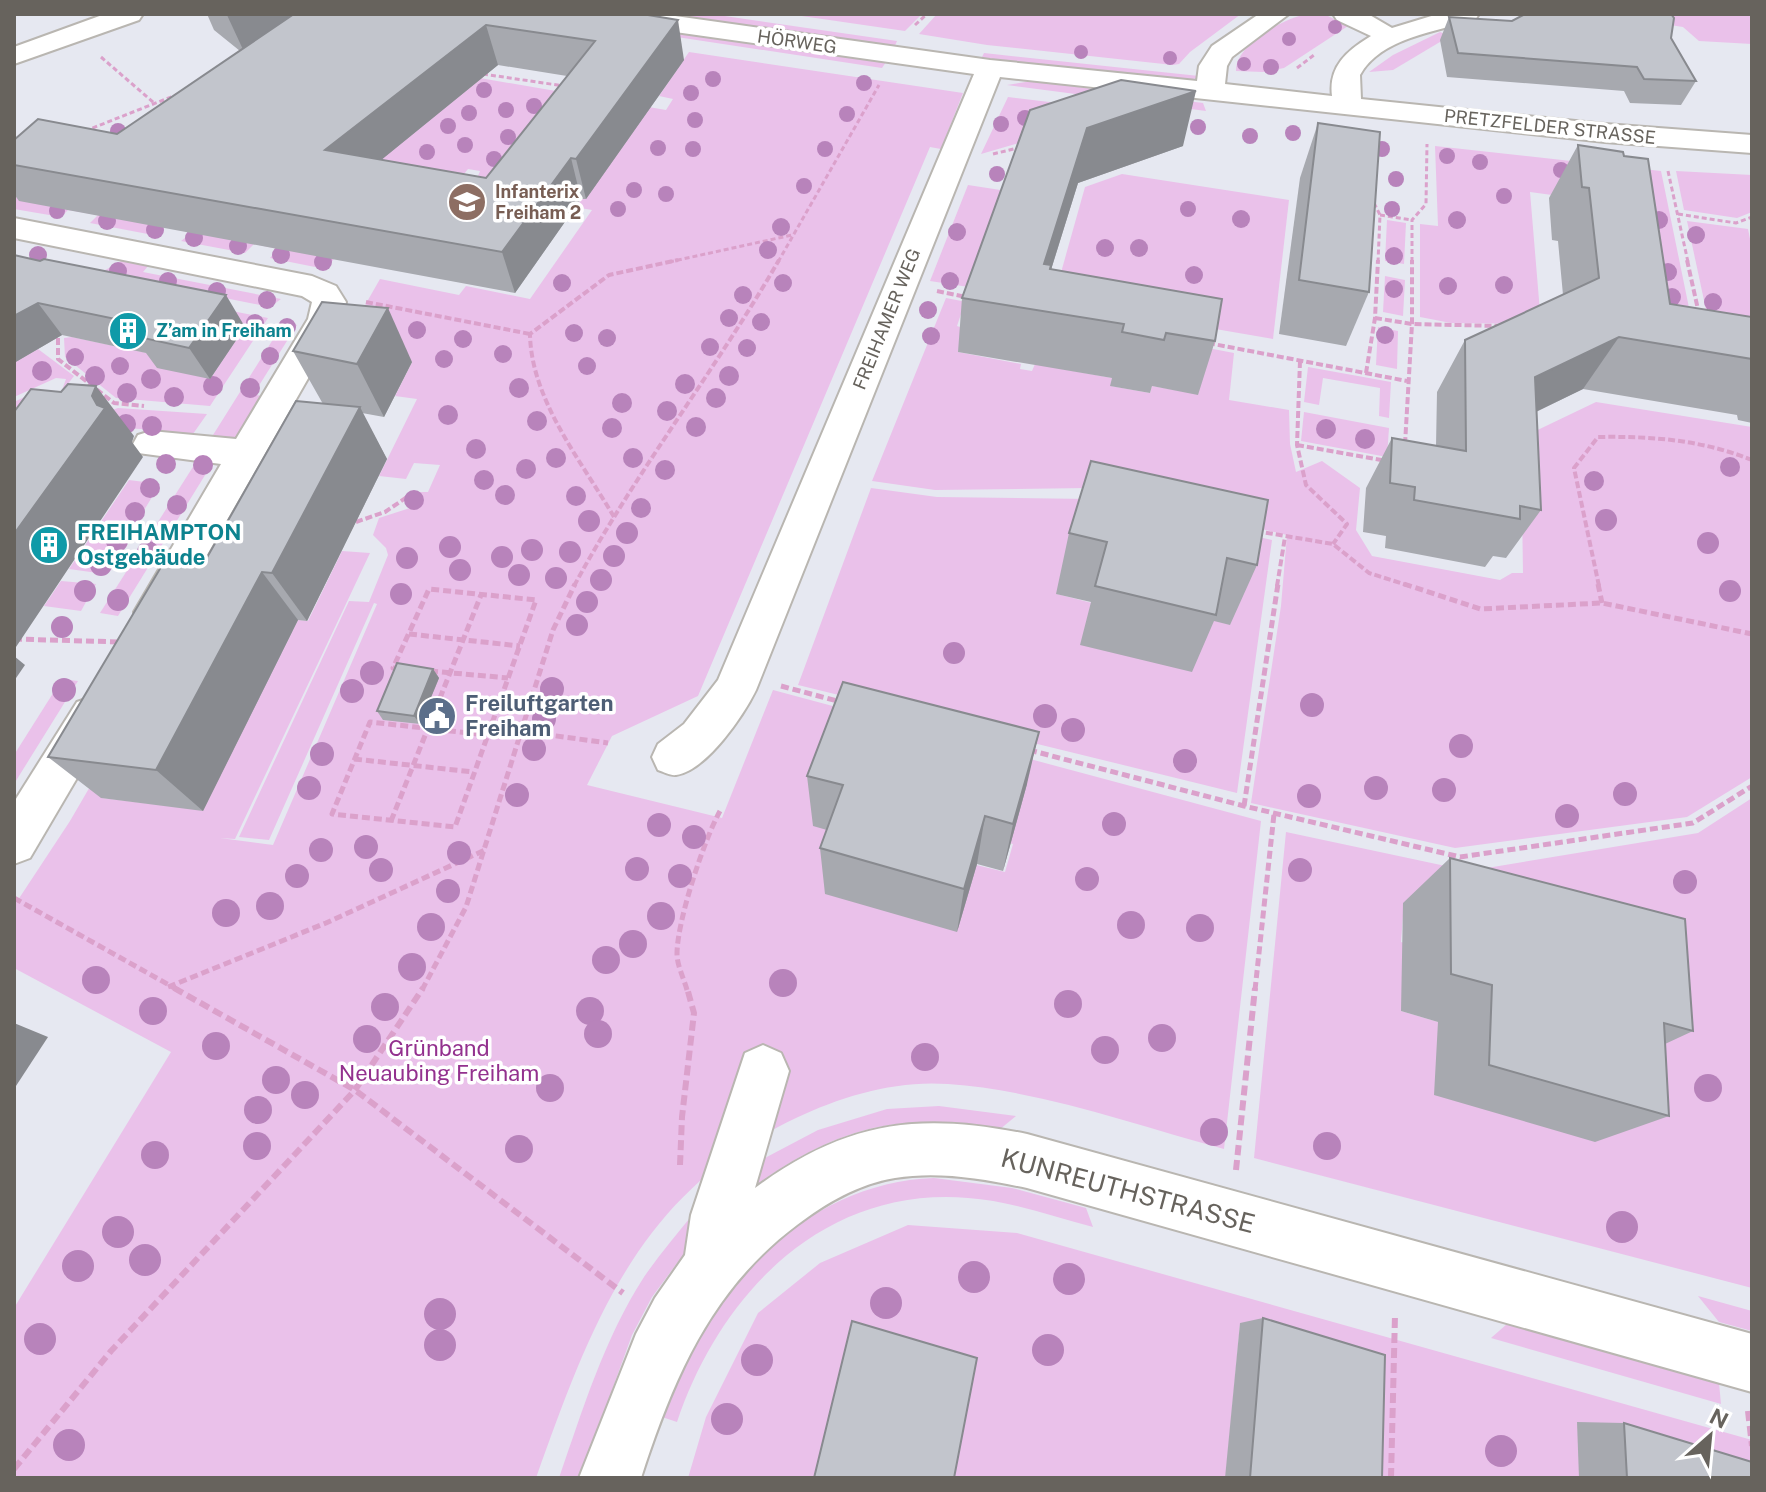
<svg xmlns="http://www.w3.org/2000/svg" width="1766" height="1492" font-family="'Public Sans',sans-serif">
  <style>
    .green { fill: #eac1ea; fill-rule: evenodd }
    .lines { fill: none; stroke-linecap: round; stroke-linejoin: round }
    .minor-casing { stroke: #b9b6b1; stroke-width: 4 }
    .path-far3 { stroke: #dba1cb; stroke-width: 3; stroke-dasharray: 5 3; stroke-linecap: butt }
    .path-far2 { stroke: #dba1cb; stroke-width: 4; stroke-dasharray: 7 3; stroke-linecap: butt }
    .path-far1 { stroke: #dba1cb; stroke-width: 5; stroke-dasharray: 8 4; stroke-linecap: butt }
    .path { stroke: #dba1cb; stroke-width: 6; stroke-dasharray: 10 5; stroke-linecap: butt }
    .minor { fill: #fff; fill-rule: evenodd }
    .tree { fill: #b883bb }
    .wall { fill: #a7a9af; fill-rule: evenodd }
    .shaded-wall { fill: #888a8f }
    .building { fill: #c2c5cc; stroke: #888a8f; stroke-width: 2; fill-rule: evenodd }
    .labels { text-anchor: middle; stroke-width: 7; stroke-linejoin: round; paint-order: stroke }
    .far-street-label { font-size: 18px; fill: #67635d; stroke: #fff }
    .far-education-label { font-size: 18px; font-weight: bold; fill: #785e54; stroke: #fff; text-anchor: start }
    .far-culture-label { font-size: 18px; font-weight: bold; fill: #0d838f; stroke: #fff; text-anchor: start }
    .culture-label { font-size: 22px; font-weight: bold; fill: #0d838f; stroke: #fff; text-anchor: start }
    .service-label { font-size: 22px; font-weight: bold; fill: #4e5e75; stroke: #fff; text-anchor: start }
    .park-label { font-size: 22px; fill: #93318e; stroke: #fff }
    .near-street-label { font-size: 26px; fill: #67635d; stroke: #fff }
  </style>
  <rect width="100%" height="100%" fill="#e6e8f1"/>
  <g class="green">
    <path d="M 687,14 L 711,14 L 897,41 L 894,48 L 685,17 Z"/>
    <path d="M 788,14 L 922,14 L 905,31 Z"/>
    <path d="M 937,14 L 1241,14 L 1190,52 L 1179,64 L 1173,65 L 987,45 L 919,34 Z"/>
    <path d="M 1308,14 L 1328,16 L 1348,26 L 1284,68 L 1263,72 L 1236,71 C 1235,45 1285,17 1308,14 Z"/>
    <path d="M 1599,14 L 1752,14 L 1752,44 L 1699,41 L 1683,27 Z"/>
    <path d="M 661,28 L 886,62 L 882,68 L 657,34 Z"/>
    <path d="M 1440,32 L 1450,36 L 1393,70 L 1369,72 L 1393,55 Z"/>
    <path d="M 689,52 L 963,93 L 941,149 L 930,147 L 698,696 L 612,736 L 587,785 L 722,818 L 773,690 L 1261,821 L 1224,1149 C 1136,1125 1038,1090 948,1084 C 896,1080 842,1096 796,1118 C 638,1193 591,1324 536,1478 L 14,1478 L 14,1308 L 171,1052 L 14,968 L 14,906 L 70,821 L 116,742 L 102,798 L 203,810 L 298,620 L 308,621 L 342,551 L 370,553 L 235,839 L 220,838 L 273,845 L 377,604 L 374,603 L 269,840 L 239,837 L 349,601 L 369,602 L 388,555 L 386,548 L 373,535 L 379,518 L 410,508 L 418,492 L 428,492 L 440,465 L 414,463 L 406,479 L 379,476 L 417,399 L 395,396 L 412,362 L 364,307 L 380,279 L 459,295 L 466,286 L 530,299 L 592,210 L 477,190 L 476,181 L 480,171 L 468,169 L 442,201 L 334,259 L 325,269 L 270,258 L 278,249 L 254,244 L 245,253 L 181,241 L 250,188 L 341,199 L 457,74 L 666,110 L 673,99 L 659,96 ZM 813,825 L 995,839 L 1013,844 L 1005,872 Z"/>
    <path d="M 984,53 L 1199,76 L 1199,78 L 1186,80 L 981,59 Z"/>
    <path d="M 1032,81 L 1203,103 L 1206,111 L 1007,85 Z"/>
    <path d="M 1008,97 L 1166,116 L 1104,118 L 981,154 Z"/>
    <path d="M 1435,146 L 1661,171 L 1696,342 L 1637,337 L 1618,204 L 1530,192 L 1541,324 L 1451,323 L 1420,317 L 1420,224 L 1438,226 Z"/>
    <path d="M 14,165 L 223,183 L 153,235 L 90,223 L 98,215 L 68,210 L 61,217 L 14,209 Z"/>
    <path d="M 1676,171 L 1752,175 L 1752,212 L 1737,218 L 1684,210 Z"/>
    <path d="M 1122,174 L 1289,200 L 1273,339 L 1053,301 L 1085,187 Z"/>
    <path d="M 968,185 L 1007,191 L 975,288 L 930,281 Z"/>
    <path d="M 1387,220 L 1406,223 L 1404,264 L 1385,261 Z"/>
    <path d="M 1687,221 L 1748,229 L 1752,249 L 1752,326 L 1708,319 Z"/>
    <path d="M 123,260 L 149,265 L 143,272 L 281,299 L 270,307 L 100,273 Z"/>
    <path d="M 1385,276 L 1405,280 L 1403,316 L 1383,312 Z"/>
    <path d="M 136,292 L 268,318 L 210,406 L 116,398 L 65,357 L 64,338 L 72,337 L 166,357 L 210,379 L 244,327 Z"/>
    <path d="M 946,298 L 1234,353 L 1229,400 L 1289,410 L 1290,444 L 1296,472 L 1322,461 L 1360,488 L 1356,530 L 1372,556 L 1500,580 L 1512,573 L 1523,573 L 1521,438 L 1596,402 L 1752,427 L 1752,777 L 1687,817 L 1455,848 L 1251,803 L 1281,606 L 1287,535 L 1087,488 L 935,490 L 872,481 ZM 962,311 L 1198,394 L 1152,386 L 1150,393 L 1111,386 L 1112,378 L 1035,364 L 1032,371 L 1020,369 L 1021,364 L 958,352 L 966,329 L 957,326 Z"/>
    <path d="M 287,323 L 297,325 L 253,395 L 266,396 L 236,445 L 208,443 L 282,325 Z"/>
    <path d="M 1378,327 L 1398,331 L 1397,369 L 1376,365 Z"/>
    <path d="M 38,349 L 74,376 L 34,428 L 14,426 L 14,402 L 35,392 L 61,393 L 66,379 L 56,378 L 14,397 L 14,362 Z"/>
    <path d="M 1308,367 L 1391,382 L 1389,418 L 1379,416 L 1380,388 L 1323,378 L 1319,405 L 1304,402 Z"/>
    <path d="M 118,408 L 207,414 L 188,441 L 155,438 L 159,430 L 67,425 Z"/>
    <path d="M 1304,412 L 1389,428 L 1387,457 L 1301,441 Z"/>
    <path d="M 198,459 L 215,459 L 118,616 L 100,613 Z"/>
    <path d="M 129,480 L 160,484 L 105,574 L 69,569 Z"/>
    <path d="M 871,488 L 937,497 L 1090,499 L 1272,540 L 1237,793 L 798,685 ZM 1063,572 L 1191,672 L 1092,603 L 1057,594 Z"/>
    <path d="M 61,581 L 96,584 L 81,611 L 44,606 Z"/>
    <path d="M 62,679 L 78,681 L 14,784 L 14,755 Z"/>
    <path d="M 1752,798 L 1752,1288 L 1254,1158 L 1286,832 L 1469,871 L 1698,833 ZM 1404,903 L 1595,1142 L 1438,1022 L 1401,1011 L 1417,947 L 1401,942 Z"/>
    <path d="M 939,1106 L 1016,1116 L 999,1130 C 887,1108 824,1134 735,1200 L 761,1160 L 818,1130 L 887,1109 Z"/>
    <path d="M 934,1178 L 1012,1188 L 1086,1208 L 1093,1227 C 1052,1216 1011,1201 968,1198 C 823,1186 720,1294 677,1422 L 662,1417 C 670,1394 677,1369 689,1348 C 738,1259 828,1181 934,1178 Z"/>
    <path d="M 694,1213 L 703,1228 L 652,1297 L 632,1335 L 580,1478 L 559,1478 C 583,1409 604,1339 644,1277 C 659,1255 677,1234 694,1213 Z"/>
    <path d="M 908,1225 L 1017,1233 L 1752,1440 L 1752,1478 L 1349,1478 L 1240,1324 L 1226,1478 L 688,1478 L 706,1417 L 758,1313 L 820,1263 Z"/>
    <path d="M 1698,1296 L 1752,1311 L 1752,1331 L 1719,1322 Z"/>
    <path d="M 1507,1324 L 1719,1383 L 1721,1404 L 1491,1338 Z"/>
  </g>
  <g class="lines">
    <g class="minor-casing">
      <g id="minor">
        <path d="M 105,14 L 143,14 L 139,20 L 14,64 L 14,47 Z"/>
        <path d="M 591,14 L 661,14 L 990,60 L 1197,81 L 1199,66 L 1212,46 L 1259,14 L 1289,14 L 1232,57 L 1227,66 L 1225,84 L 1332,96 C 1328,66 1348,50 1371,36 L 1337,20 L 1333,14 L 1368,14 L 1392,28 L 1438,14 L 1479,14 L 1475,20 C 1438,31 1380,38 1360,75 L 1361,99 L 1605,124 L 1752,135 L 1752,153 L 1605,142 L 1000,77 L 756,690 C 744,715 706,771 676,775 C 671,776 664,772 658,770 L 652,757 L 658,744 L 684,724 L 718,680 L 974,74 L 604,22 L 595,20 Z"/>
        <path d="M 14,218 L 312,276 L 336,286 L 346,302 L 342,319 L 168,623 L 154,628 L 140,623 L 134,612 L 221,464 L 138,453 L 133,444 L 138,435 L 151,431 L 236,439 L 308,319 L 312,302 L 302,296 L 14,238 Z"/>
        <path d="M 92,697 L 107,702 L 114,715 L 30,858 L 14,864 L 14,802 L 77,702 Z"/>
        <path d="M 763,1045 L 781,1053 L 789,1071 L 755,1188 C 846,1121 918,1112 1027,1134 L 1752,1334 L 1752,1392 L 1027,1188 C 984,1179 939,1171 895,1178 C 858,1184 826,1203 797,1225 C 711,1289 673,1379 641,1478 L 579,1478 L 636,1334 L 655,1298 L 685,1255 L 691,1215 L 745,1053 Z"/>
      </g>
    </g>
    <g class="path-far3">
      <path d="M 915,25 L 927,14"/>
      <path d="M 101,57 L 154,103"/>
      <path d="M 1297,68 L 1314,55"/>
      <path d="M 483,74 L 564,86"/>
      <path d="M 85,131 L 176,95"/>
      <path d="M 993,154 L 1022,147"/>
      <path d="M 1668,171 L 1688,262"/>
      <path d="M 1374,203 L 1380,215 L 1378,262"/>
      <path d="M 1678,214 L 1736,223 L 1752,217"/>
      <path d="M 1380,215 L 1412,220"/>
      <path d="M 669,262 L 792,235"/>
      <path d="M 778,262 L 879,85"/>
      <path d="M 1412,262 L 1412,220 L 1426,204 L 1427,144"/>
    </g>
    <g class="path-far2">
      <path d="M 1687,260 L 1699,314"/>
      <path d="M 937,291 L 966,297"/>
      <path d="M 366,302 L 530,334"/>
      <path d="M 1375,318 L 1412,324 L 1501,326"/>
      <path d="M 58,338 L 58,359 L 114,403 L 144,406"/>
      <path d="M 1208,343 L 1407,381"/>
      <path d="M 1300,361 L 1297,445 L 1306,485 L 1347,524 L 1333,544"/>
      <path d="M 1366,373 L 1375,318 L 1378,260"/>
      <path d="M 1405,444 L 1412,324 L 1412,260"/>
      <path d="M 1297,445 L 1387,461"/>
      <path d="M 614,517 C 582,462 531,400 530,334 L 609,275 L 678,260"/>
      <path d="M 356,522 L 385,512 L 407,497"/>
      <path d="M 1256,531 L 1333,544 L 1369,573 L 1410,586"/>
      <path d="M 574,586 C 635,473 715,371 779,260"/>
      <path d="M 1277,586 L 1285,537"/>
      <path d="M 1599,586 L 1574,468 L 1598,437 C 1652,436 1702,440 1752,460"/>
    </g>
    <g class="path-far1">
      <path d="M 1404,584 L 1480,609 L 1602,603 L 1752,634"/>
      <path d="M 1598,584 L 1602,603"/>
      <path d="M 409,634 L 520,646"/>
      <path d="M 14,639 L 121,642"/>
      <path d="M 400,668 L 393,668 L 429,589 L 536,600 L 455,827 L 332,814 L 370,722 L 487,735"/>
      <path d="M 430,671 L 508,678"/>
      <path d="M 781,686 L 841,702"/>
      <path d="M 498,703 L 528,705"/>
      <path d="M 520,731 L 608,743"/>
      <path d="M 1029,750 L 1244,806 L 1460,857 L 1693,823 L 1752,786"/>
      <path d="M 354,759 L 473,772"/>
      <path d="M 1244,806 L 1278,584"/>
      <path d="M 391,821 L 481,595"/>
      <path d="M 14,898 L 178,990"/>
      <path d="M 168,987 L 326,923 L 485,850"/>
      <path d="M 422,990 L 466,907 L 553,630 L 575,584"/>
      <path d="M 687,990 C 684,979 677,965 677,954 C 677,921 704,840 720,811"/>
      <path d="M 1255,990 L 1274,814"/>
    </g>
    <g class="path">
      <path d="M 174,988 L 355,1090 L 623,1293"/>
      <path d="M 680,1165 L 682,1117 L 694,1013 L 687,988"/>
      <path d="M 1236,1170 L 1255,988"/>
      <path d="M 1748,1411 L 1752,1446"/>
      <path d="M 14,1469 L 111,1351 L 355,1090 L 423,988"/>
      <path d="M 1391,1478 L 1395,1315"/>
    </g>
    <use href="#minor" class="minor"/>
  </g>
  <g class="tree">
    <circle cx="1335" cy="27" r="7"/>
    <circle cx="1289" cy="39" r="7"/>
    <circle cx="1081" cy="52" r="7"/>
    <circle cx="1170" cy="58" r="7"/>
    <circle cx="1244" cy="64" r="7"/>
    <circle cx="1271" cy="67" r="8"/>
    <circle cx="713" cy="79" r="8"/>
    <circle cx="864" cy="83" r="8"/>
    <circle cx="484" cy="90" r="8"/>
    <circle cx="691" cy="93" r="8"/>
    <circle cx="534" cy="106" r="8"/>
    <circle cx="506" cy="110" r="8"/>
    <circle cx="469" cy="113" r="8"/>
    <circle cx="847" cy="114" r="8"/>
    <circle cx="1025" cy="118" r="8"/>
    <circle cx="695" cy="120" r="8"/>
    <circle cx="1001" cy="124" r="8"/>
    <circle cx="448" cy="126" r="8"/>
    <circle cx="1198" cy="127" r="8"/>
    <circle cx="118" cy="131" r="8"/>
    <circle cx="1293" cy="133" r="8"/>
    <circle cx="1250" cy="136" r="8"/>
    <circle cx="508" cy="137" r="8"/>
    <circle cx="465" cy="145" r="8"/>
    <circle cx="658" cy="148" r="8"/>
    <circle cx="693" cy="149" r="8"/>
    <circle cx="825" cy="149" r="8"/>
    <circle cx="1382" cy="149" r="8"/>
    <circle cx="427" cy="152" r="8"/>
    <circle cx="1447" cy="156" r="8"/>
    <circle cx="494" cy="159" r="8"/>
    <circle cx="1480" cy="162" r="8"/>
    <circle cx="1561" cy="170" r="8"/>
    <circle cx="997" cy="174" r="8"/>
    <circle cx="1396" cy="179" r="8"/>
    <circle cx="804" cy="186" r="8"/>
    <circle cx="634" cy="190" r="8"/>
    <circle cx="666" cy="194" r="8"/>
    <circle cx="1504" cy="196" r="8"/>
    <circle cx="618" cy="209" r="8"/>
    <circle cx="1188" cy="209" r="8"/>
    <circle cx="1392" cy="209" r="8"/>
    <circle cx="57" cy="211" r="8"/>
    <circle cx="1241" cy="219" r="9"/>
    <circle cx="1457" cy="220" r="9"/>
    <circle cx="1659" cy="220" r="9"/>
    <circle cx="107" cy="221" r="9"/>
    <circle cx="781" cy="227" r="9"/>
    <circle cx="155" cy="230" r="9"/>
    <circle cx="957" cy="232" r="9"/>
    <circle cx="1696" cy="235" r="9"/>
    <circle cx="194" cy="238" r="9"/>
    <circle cx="238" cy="246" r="9"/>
    <circle cx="1105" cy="248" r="9"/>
    <circle cx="1139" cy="248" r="9"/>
    <circle cx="768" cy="250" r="9"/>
    <circle cx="38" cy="255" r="9"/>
    <circle cx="281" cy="255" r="9"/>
    <circle cx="1394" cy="256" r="9"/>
    <circle cx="323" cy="262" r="9"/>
    <circle cx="118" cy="271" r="9"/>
    <circle cx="1668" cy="272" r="9"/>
    <circle cx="1194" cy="275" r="9"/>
    <circle cx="168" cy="281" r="9"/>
    <circle cx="950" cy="281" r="9"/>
    <circle cx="562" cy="283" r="9"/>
    <circle cx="783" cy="283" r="9"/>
    <circle cx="1504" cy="285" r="9"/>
    <circle cx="1448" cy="286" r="9"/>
    <circle cx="1394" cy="289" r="9"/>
    <circle cx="217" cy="291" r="9"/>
    <circle cx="743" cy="295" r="9"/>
    <circle cx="1672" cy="297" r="9"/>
    <circle cx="267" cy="300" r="9"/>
    <circle cx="1713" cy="302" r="9"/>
    <circle cx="928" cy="310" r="9"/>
    <circle cx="729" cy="318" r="9"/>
    <circle cx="761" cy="322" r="9"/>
    <circle cx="255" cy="323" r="9"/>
    <circle cx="287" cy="327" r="9"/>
    <circle cx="417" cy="330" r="9"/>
    <circle cx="574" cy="333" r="9"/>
    <circle cx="1385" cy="335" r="9"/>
    <circle cx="931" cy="336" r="9"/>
    <circle cx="607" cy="338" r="9"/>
    <circle cx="463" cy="339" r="9"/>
    <circle cx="710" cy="347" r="9"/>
    <circle cx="747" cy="348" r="9"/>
    <circle cx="503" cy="354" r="9"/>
    <circle cx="270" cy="356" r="9"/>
    <circle cx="75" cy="357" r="9"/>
    <circle cx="444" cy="359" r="9"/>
    <circle cx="120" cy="366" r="9"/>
    <circle cx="587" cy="366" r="9"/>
    <circle cx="42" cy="371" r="10"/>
    <circle cx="95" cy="376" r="10"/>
    <circle cx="729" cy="376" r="10"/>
    <circle cx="151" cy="379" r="10"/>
    <circle cx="685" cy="384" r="10"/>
    <circle cx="213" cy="386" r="10"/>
    <circle cx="250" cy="388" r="10"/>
    <circle cx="519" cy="388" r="10"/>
    <circle cx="127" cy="393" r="10"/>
    <circle cx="174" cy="397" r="10"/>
    <circle cx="716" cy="398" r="10"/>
    <circle cx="622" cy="403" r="10"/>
    <circle cx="667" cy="411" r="10"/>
    <circle cx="448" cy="415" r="10"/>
    <circle cx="537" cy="421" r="10"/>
    <circle cx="126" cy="424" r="10"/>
    <circle cx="152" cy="426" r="10"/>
    <circle cx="696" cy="427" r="10"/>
    <circle cx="612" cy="428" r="10"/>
    <circle cx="1326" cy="429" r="10"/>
    <circle cx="1365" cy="439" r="10"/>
    <circle cx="476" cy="449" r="10"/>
    <circle cx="556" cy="458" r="10"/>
    <circle cx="633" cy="458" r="10"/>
    <circle cx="166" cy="464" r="10"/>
    <circle cx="203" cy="465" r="10"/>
    <circle cx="1730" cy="467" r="10"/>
    <circle cx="526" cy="469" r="10"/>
    <circle cx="665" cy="470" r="10"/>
    <circle cx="484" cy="480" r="10"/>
    <circle cx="1594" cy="481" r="10"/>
    <circle cx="150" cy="488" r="10"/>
    <circle cx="505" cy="495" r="10"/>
    <circle cx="576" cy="496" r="10"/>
    <circle cx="414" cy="500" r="10"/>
    <circle cx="177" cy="505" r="10"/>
    <circle cx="641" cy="508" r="10"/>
    <circle cx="135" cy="512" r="10"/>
    <circle cx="1606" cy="520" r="11"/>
    <circle cx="589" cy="521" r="11"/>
    <circle cx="627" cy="533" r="11"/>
    <circle cx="117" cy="541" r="11"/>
    <circle cx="1708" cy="543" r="11"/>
    <circle cx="450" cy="547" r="11"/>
    <circle cx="532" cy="550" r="11"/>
    <circle cx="148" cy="552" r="11"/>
    <circle cx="570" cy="552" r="11"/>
    <circle cx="614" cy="556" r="11"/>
    <circle cx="502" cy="557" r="11"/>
    <circle cx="407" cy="558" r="11"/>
    <circle cx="101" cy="565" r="11"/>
    <circle cx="460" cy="570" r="11"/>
    <circle cx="519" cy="575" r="11"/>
    <circle cx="556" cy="578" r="11"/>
    <circle cx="601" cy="580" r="11"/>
    <circle cx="85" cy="591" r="11"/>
    <circle cx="1730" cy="591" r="11"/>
    <circle cx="401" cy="594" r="11"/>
    <circle cx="118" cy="600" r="11"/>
    <circle cx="587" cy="602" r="11"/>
    <circle cx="577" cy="625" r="11"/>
    <circle cx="62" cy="627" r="11"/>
    <circle cx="954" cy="653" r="11"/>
    <circle cx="372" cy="673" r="12"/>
    <circle cx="552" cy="689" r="12"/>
    <circle cx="64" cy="690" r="12"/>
    <circle cx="352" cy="691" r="12"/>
    <circle cx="1312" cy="705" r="12"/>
    <circle cx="1045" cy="716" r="12"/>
    <circle cx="544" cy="719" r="12"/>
    <circle cx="1073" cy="730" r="12"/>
    <circle cx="1461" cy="746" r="12"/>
    <circle cx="534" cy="749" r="12"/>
    <circle cx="322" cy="754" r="12"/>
    <circle cx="1185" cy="761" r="12"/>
    <circle cx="309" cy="788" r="12"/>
    <circle cx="1376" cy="788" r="12"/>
    <circle cx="1444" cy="790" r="12"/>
    <circle cx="1625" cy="794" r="12"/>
    <circle cx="517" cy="795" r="12"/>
    <circle cx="1309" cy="796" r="12"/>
    <circle cx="1567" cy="816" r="12"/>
    <circle cx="1114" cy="824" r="12"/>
    <circle cx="659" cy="825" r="12"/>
    <circle cx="694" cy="837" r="12"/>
    <circle cx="366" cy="847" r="12"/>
    <circle cx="321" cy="850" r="12"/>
    <circle cx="459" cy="853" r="12"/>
    <circle cx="637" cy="869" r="12"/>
    <circle cx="381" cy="870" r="12"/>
    <circle cx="1300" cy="870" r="12"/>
    <circle cx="297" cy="876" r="12"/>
    <circle cx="680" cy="876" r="12"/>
    <circle cx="1087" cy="879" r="12"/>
    <circle cx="1685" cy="882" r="12"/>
    <circle cx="448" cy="891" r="12"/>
    <circle cx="270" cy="906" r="14"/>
    <circle cx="226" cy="913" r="14"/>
    <circle cx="661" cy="916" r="14"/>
    <circle cx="1131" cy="925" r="14"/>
    <circle cx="431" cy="927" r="14"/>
    <circle cx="1200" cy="928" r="14"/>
    <circle cx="633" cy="944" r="14"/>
    <circle cx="606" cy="960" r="14"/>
    <circle cx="412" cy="967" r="14"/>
    <circle cx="96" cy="980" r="14"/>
    <circle cx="783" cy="983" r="14"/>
    <circle cx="1068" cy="1004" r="14"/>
    <circle cx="385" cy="1007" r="14"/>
    <circle cx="153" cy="1011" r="14"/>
    <circle cx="590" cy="1011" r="14"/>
    <circle cx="598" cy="1034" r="14"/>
    <circle cx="1162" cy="1038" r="14"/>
    <circle cx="367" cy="1039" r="14"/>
    <circle cx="216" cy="1046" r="14"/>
    <circle cx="1105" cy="1050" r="14"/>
    <circle cx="925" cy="1057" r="14"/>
    <circle cx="276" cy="1080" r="14"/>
    <circle cx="550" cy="1088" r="14"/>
    <circle cx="1708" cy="1088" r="14"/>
    <circle cx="305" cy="1095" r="14"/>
    <circle cx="258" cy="1110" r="14"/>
    <circle cx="1214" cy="1132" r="14"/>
    <circle cx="257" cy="1146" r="14"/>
    <circle cx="1327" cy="1146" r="14"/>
    <circle cx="519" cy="1149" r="14"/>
    <circle cx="155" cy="1155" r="14"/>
    <circle cx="1622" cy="1227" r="16"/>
    <circle cx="118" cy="1232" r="16"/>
    <circle cx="145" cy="1260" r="16"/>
    <circle cx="78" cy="1266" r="16"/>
    <circle cx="974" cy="1277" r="16"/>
    <circle cx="1069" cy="1279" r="16"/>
    <circle cx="886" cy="1303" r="16"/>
    <circle cx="440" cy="1314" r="16"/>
    <circle cx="40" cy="1339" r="16"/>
    <circle cx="440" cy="1345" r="16"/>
    <circle cx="1048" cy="1350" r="16"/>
    <circle cx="757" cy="1360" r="16"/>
    <circle cx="727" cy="1419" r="16"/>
    <circle cx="69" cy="1445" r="16"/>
    <circle cx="1501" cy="1451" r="16"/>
  </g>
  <g class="wall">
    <path d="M 207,14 L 642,14 L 684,60 L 586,199 L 581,199 L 515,293 L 19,201 L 14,194 L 14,140 L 117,134 L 240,51 L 214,30 ZM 498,65 L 567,76 L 486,178 L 381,160 Z"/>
    <path d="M 1449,17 L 1512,21 L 1671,38 L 1696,81 L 1681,105 L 1630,103 L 1624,91 L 1447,77 L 1440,40 Z"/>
    <path d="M 1030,110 L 1183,146 L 1078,183 L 1051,270 L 1215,341 L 1198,395 L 1152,386 L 1150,393 L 1110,386 L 1112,378 L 958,352 L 962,298 Z"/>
    <path d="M 1318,123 L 1369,292 L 1346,346 L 1279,334 L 1300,178 Z"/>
    <path d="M 1578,145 L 1624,156 L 1670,304 L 1752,317 L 1752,423 L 1738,420 L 1737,415 L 1583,389 L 1536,412 L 1541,510 L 1506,558 L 1493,556 L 1485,567 L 1385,548 L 1386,536 L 1363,532 L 1366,488 L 1392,438 L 1436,446 L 1437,392 L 1465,340 L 1563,295 L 1558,241 L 1552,240 L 1549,198 Z"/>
    <path d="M 14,255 L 245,327 L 210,379 L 157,368 L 146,353 L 62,335 L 14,363 Z"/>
    <path d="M 293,351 L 412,362 L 384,417 L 362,413 L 387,459 L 307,621 L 298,620 L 203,811 L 101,798 L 48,757 L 205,561 L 323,404 Z"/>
    <path d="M 1091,461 L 1257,565 L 1230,625 L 1214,621 L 1192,672 L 1080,645 L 1091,602 L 1056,594 L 1069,533 Z"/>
    <path d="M 433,669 L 439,678 L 420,724 L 383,720 L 377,711 Z"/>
    <path d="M 807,776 L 1027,784 L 1003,871 L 977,864 L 957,932 L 825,894 L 820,848 L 827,830 L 813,826 Z"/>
    <path d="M 1450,858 L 1693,1031 L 1665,1044 L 1669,1116 L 1595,1142 L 1434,1095 L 1438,1022 L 1401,1011 L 1403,903 Z"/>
    <path d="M 1263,1318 L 1382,1478 L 1225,1478 L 1240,1323 Z"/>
    <path d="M 1577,1422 L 1624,1423 L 1752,1478 L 1579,1478 Z"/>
  </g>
  <g class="shaded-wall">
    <path d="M 230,14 L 344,14 L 246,56 L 227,15 Z"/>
    <path d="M 678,20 L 684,60 L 586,199 L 576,159 Z"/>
    <path d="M 486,25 L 498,65 L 343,191 L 325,150 Z"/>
    <path d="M 1196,91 L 1183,146 L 1078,183 L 1049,276 L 1044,264 L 1087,128 Z"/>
    <path d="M 571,158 L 581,199 L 515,293 L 502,252 Z"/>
    <path d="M 226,295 L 245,327 L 210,379 L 189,348 Z"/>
    <path d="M 38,303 L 62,335 L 14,363 L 14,316 Z"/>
    <path d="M 388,308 L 412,362 L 384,417 L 357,364 Z"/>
    <path d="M 1619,337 L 1583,389 L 1502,428 L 1535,377 Z"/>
    <path d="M 96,386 L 134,436 L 132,442 L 143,457 L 14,650 L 14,534 L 97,405 L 92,396 Z"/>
    <path d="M 360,407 L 387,459 L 307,621 L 272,573 Z"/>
    <path d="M 262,572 L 298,620 L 203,811 L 156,770 Z"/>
    <path d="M 14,656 L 25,665 L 14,681 Z"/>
    <path d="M 433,669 L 439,678 L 420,724 L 414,716 Z"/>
    <path d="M 1039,732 L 1027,784 L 1003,871 L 1013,824 Z"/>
    <path d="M 985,816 L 977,864 L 957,932 L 964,889 Z"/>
    <path d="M 14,1023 L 48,1037 L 14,1089 Z"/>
  </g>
  <g class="building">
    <path d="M 294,14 L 642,14 L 678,20 L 576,159 L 571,158 L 502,252 L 14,165 L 14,140 L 38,119 L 117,134 ZM 486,25 L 595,41 L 486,178 L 325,150 Z"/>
    <path d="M 1525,14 L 1671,14 L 1674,18 L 1671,38 L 1696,81 L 1644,79 L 1637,67 L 1458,53 L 1449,17 L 1512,21 Z"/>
    <path d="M 1121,80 L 1196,91 L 1087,128 L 1044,264 L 1051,265 L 1050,269 L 1222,299 L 1215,341 L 1166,333 L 1164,340 L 1122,332 L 1124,324 L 962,298 L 1030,110 Z"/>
    <path d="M 1318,123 L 1380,132 L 1369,292 L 1299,280 Z"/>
    <path d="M 1578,145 L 1623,152 L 1624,156 L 1648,159 L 1670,304 L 1752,317 L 1752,359 L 1619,337 L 1535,377 L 1541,510 L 1520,506 L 1520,519 L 1414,500 L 1415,487 L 1390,483 L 1392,438 L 1466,451 L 1465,340 L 1599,278 L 1589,188 L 1582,187 Z"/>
    <path d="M 14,255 L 40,261 L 44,259 L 226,295 L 189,348 L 134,336 L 145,325 L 38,303 L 14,316 Z"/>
    <path d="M 322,302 L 388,308 L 357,364 L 293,351 Z"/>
    <path d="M 68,384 L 96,386 L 92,396 L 97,405 L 105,408 L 14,534 L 14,412 L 31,389 L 61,392 Z"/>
    <path d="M 296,401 L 360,407 L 272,573 L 262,572 L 156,770 L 48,757 L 167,557 L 205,561 Z"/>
    <path d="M 1091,461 L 1268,500 L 1257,565 L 1227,558 L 1216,615 L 1095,586 L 1107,542 L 1069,533 Z"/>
    <path d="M 397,663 L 433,669 L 414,716 L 377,711 Z"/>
    <path d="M 843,682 L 1039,732 L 1013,824 L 985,816 L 964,889 L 820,848 L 843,785 L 807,776 Z"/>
    <path d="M 1450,858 L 1685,919 L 1693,1031 L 1664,1023 L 1669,1116 L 1489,1065 L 1492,985 L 1451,974 Z"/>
    <path d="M 1263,1318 L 1385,1355 L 1382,1478 L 1250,1478 Z"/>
    <path d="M 852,1321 L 977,1358 L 954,1478 L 814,1478 Z"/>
    <path d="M 1624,1423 L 1752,1462 L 1752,1478 L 1627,1478 Z"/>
  </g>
  <defs>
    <g id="school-disc" transform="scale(2)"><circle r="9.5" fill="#8d6e63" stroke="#fff"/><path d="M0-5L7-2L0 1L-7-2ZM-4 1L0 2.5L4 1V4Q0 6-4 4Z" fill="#fff"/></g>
    <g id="building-disc" transform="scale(2)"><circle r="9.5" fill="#0f9aa8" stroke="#fff"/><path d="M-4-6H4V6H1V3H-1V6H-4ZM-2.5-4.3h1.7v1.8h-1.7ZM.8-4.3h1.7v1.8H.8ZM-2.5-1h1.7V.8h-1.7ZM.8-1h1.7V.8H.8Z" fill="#fff"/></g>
    <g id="civic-disc" transform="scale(2)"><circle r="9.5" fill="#5c6f8a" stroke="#fff"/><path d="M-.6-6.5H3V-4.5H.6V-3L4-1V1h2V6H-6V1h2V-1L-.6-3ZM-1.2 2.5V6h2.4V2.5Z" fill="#fff"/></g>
  </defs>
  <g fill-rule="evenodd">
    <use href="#school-disc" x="467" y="202"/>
    <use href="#building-disc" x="128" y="331"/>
    <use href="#building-disc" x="49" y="545"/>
    <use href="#civic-disc" x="437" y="716"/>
  </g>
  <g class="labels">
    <g class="far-street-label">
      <text transform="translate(797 42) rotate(8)" y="6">HÖRWEG</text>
      <text transform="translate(1550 127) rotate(6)" y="6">PRETZFELDER STRASSE</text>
      <text transform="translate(887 319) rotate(-68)" y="6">FREIHAMER WEG</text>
    </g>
    <g class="far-education-label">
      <text x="495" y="198">Infanterix<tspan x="495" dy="21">Freiham 2</tspan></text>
    </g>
    <g class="far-culture-label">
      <text x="156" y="337">Z’am in Freiham</text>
    </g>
    <g class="culture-label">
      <text x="77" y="540">FREIHAMPTON<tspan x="77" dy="25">Ostgebäude</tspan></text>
    </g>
    <g class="service-label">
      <text x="465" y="711">Freiluftgarten<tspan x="465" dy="25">Freiham</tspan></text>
    </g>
    <g class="park-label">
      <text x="439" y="1056">Grünband<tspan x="439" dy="25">Neuaubing Freiham</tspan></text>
    </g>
    <g class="near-street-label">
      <text transform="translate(1128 1191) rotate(15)" y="9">KUNREUTHSTRASSE</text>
    </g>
  </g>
  <rect width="1766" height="1492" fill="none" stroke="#67635d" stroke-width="32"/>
  <g transform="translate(1710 1436) rotate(27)" stroke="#ffffff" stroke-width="6" paint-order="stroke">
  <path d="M0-6L14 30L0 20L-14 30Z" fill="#67635d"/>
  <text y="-12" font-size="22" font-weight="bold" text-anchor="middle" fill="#67635d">N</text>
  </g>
</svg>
